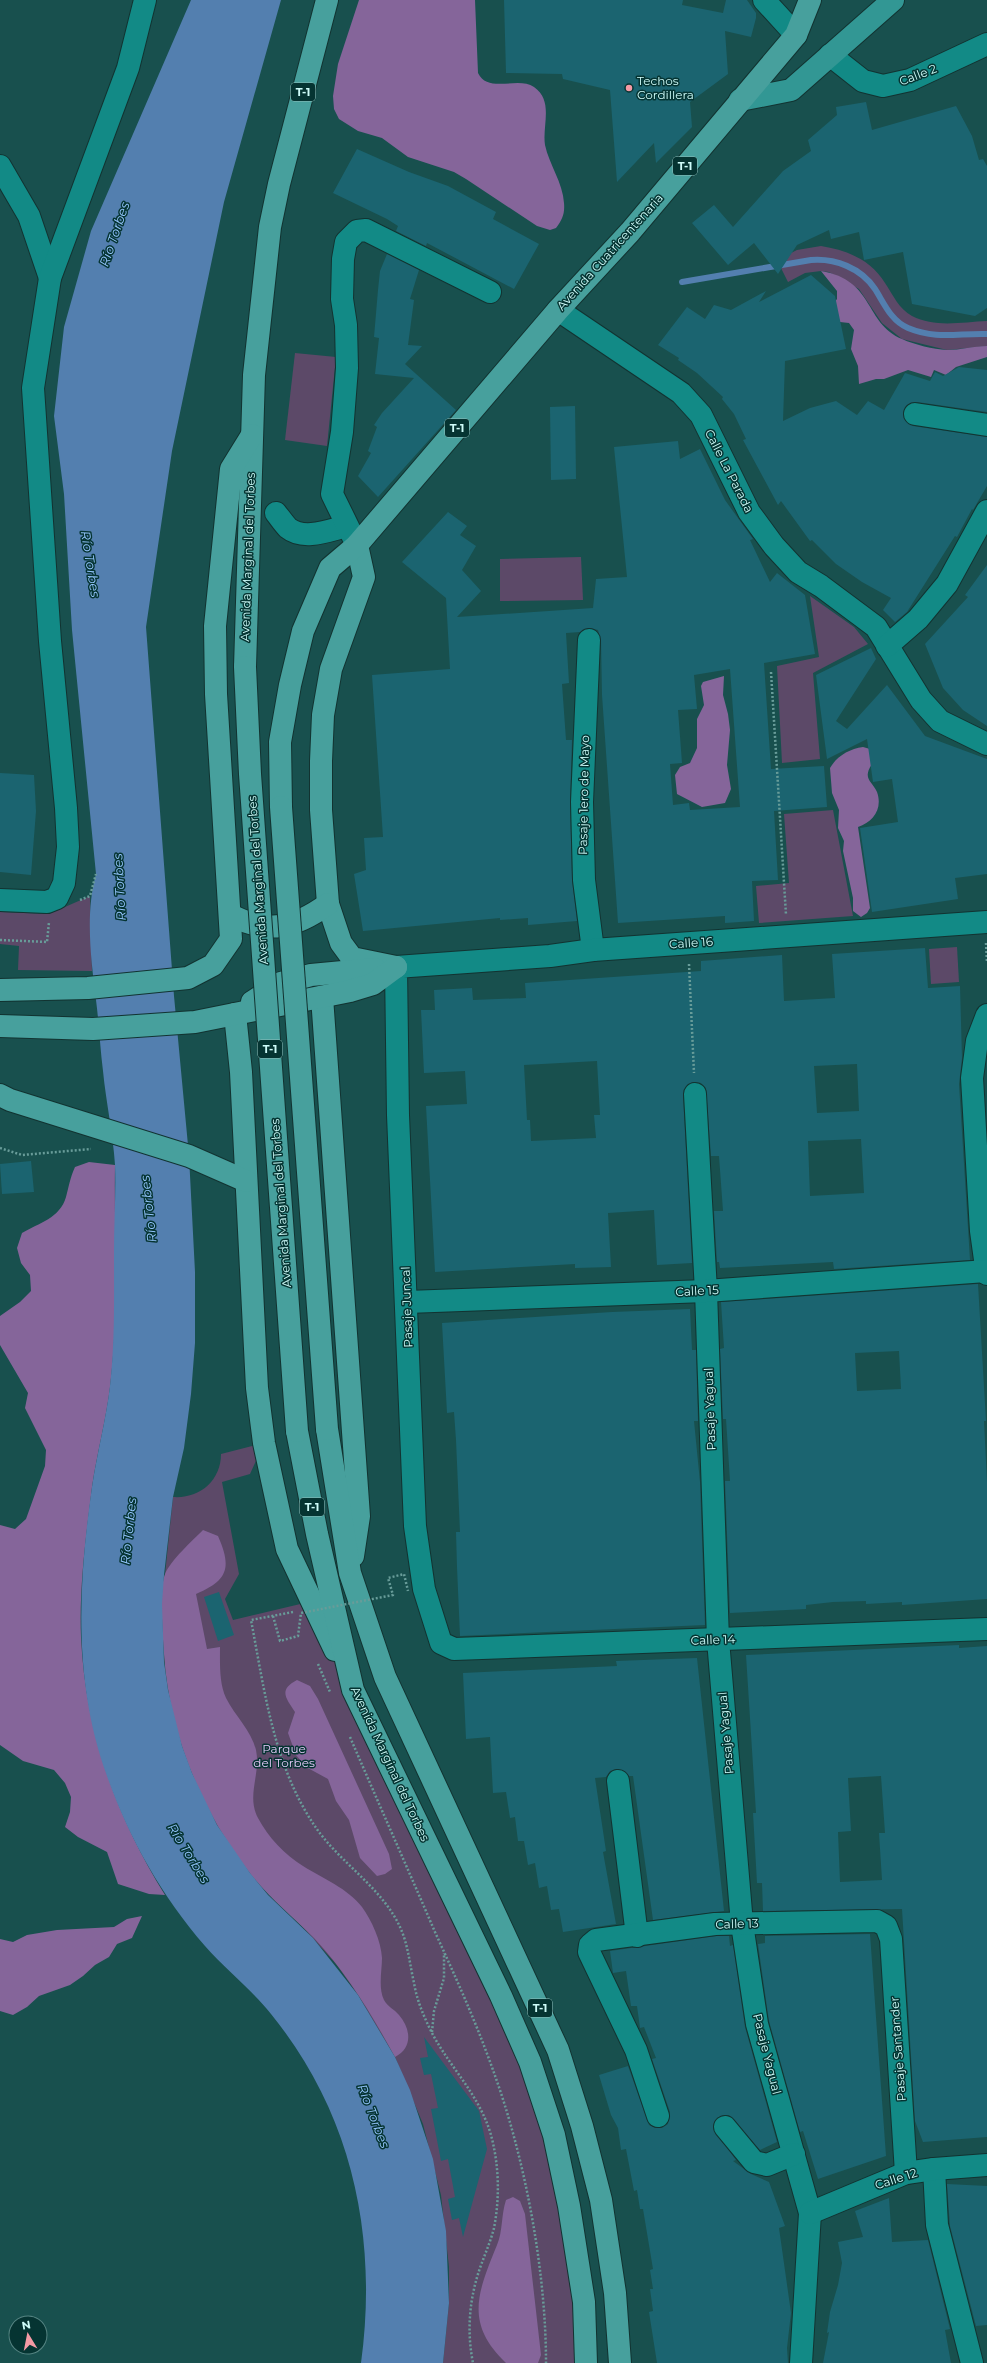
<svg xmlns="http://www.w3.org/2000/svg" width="987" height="2363" font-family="Montserrat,sans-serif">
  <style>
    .green { fill: #5c4968 }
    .forest { fill: #85659a }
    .water { fill: #537faf }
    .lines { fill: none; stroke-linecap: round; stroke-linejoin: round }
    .stream { stroke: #537faf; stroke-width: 6 }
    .building { fill: #1b6470; fill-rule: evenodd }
    .minor-casing { stroke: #123331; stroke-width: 24 }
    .major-casing { stroke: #123331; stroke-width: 24 }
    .highway-casing { stroke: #123331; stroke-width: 24 }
    .path { stroke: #689c99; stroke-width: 2.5; stroke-dasharray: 2 2; stroke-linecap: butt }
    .minor { stroke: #128a86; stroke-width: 22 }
    .major { stroke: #329794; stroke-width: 22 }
    .highway { stroke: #47a09d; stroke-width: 22 }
    .highway-bridge-casing { stroke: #123331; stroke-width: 24; stroke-linecap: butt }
    .path-bridge { stroke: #689c99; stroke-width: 2.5; stroke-dasharray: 2 2; stroke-linecap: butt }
    .highway-bridge { stroke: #47a09d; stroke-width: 22 }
    .poi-dot { fill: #f49aa5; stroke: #053432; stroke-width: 1.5 }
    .labels { text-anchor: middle; stroke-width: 3; stroke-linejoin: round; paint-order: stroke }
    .shield { fill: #053432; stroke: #92c0bd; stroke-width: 1 }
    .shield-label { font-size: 11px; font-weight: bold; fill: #cefcf9 }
    .street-label { font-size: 12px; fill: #cefcf9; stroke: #053432 }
    .poi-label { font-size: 12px; fill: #cefcf9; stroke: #053432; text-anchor: start }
    .park-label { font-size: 12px; fill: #e6caf9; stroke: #053432 }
    .water-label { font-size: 13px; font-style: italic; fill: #94c5fd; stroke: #053432 }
  </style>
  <rect width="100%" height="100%" fill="#18504e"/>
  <g class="green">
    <path d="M 821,246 C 847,250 871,260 885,283 C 893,295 899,309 912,316 C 935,328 962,322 987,321 L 987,346 L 947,350 L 902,339 L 882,323 L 859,289 L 829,272 L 821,271 L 805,273 L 788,282 L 777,260 L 797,250 Z"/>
    <path d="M 295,353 L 336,357 L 327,446 L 285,440 Z"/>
    <path d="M 581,557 L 583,600 L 500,601 L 500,559 Z"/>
    <path d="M 810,596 L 854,627 L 868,644 L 813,673 L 820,759 L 782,763 L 777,666 L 819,657 Z"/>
    <path d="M 833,810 L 853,916 L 759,923 L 756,886 L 789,883 L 784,814 Z"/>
    <path d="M 90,896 L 92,971 L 18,970 L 19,946 L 0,944 L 0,912 L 49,914 Z"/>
    <path d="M 957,947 L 959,982 L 931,984 L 929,949 Z"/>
    <path d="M 264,1443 L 250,1474 L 222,1482 L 239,1574 L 225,1599 L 233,1620 L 313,1601 L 554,2135 L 586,2363 L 443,2363 L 449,2303 L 449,2267 L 441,2195 L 423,2124 L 395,2057 L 358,1995 L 337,1965 L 233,1850 L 217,1825 L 182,1746 L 174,1718 L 162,1604 L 173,1497 C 199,1499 221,1481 221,1454 Z"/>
  </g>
  <g class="forest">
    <path d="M 359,0 L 475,0 L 478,73 C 488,94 518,76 534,87 C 554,101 542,125 545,145 C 549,164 563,183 564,203 C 565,214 562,220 556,228 L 550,230 L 537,226 L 466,179 L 454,172 L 408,157 L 382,138 L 358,131 L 339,119 L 334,109 L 333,96 L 338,64 Z"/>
    <path d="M 821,271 C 875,280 864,323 902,339 C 915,345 933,349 947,350 C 960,350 974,346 987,346 L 987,357 L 956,367 L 946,375 L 934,370 L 931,377 L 908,370 L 884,379 L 876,379 L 859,384 L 858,366 L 851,349 L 854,330 L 849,323 L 840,322 L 831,307 L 837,299 L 837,291 Z"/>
    <path d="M 724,676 L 723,695 L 728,714 L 730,730 L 727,765 L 731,789 L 725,803 L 702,807 L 677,794 L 675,775 L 680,767 L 690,763 L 697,748 L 697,719 L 704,705 L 701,686 L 703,682 Z"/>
    <path d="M 863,747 L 870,749 L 872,764 C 862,779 872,781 877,792 C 883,809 873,822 858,827 L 870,908 L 867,913 L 861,917 L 853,911 L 853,898 L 843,851 L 844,841 L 838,828 L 839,810 L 832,793 L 830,768 C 837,756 849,749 863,747 Z"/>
    <path d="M 89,1162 L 115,1165 C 114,1238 119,1314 110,1387 C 106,1420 97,1453 92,1487 C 86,1536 79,1587 81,1637 C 85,1730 116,1816 165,1895 L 149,1894 L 118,1884 L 107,1852 L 78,1837 L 65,1827 L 70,1812 L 71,1797 L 65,1783 L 54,1770 L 23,1761 L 0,1745 L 0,1525 L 15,1529 L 26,1519 L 45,1466 L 46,1450 L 25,1408 L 28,1393 L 0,1345 L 0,1316 L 20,1302 L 31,1291 L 30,1275 L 21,1263 L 17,1248 L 22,1233 C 39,1223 60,1218 66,1197 C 69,1186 70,1178 75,1167 Z"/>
    <path d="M 203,1530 L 218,1536 C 232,1568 228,1580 196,1594 L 207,1649 L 220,1647 C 220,1663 219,1683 226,1698 C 235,1716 251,1730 256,1750 C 261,1774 246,1796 258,1818 C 268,1837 285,1855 303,1866 C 324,1879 347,1888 362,1907 C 372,1921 381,1941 382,1958 C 382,1970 378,1988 384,2000 C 388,2007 394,2009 399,2015 C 411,2029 413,2048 395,2057 C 372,2015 347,1973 314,1938 C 292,1916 268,1897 249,1872 C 201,1810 169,1733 164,1654 C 163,1638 159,1588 165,1574 C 171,1560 192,1541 203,1530 Z"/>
    <path d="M 297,1680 L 310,1686 L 318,1699 L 389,1854 L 392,1869 L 385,1874 L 377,1876 L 360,1858 L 349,1820 L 336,1801 L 328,1779 L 306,1767 L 296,1755 L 288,1733 L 295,1712 C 286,1698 278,1690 297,1680 Z"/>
    <path d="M 142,1916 L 132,1938 L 117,1944 L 109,1957 L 95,1965 L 83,1976 L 70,1985 L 39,1996 L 27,2007 L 13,2015 L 0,2011 L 0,1939 L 13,1942 L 27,1935 L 57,1930 L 114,1927 L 127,1919 Z"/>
    <path d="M 513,2197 L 520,2201 L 525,2214 L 541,2355 L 538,2363 L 506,2363 C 464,2323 478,2292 497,2245 C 503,2231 501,2215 506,2200 Z"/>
  </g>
  <path class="water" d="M 191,0 L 281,0 L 224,202 L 172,451 L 146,627 L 174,996 L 189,1156 L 195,1272 L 195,1343 L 191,1394 L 184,1448 L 173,1497 L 164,1575 L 162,1604 L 164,1662 L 168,1690 L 182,1746 L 192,1773 L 217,1825 L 250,1873 L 268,1895 L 313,1938 L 358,1995 L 395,2057 L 410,2090 L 433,2159 L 446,2231 L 449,2303 L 443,2363 L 361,2363 C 378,2237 353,2115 271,2014 C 251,1989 226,1970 205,1946 C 162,1896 129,1839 107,1776 C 73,1683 78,1584 92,1487 C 97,1453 106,1420 110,1386 C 115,1341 114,1296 114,1252 C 114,1223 116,1193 115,1165 C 113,1133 106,1102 103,1071 C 100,1047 99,1023 96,1000 C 91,959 85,914 96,874 L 72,630 L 64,494 L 54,416 L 64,327 L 91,231 Z"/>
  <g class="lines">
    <path class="stream" d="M 682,282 L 811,260 C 835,258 861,268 875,289 C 884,303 891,321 908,328 C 937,340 958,333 987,334"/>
  </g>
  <g class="building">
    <path d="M 504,0 L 683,0 L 682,5 L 723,13 L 726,0 L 747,0 L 756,13 L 756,18 L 751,37 L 725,31 L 728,74 L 690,102 L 692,127 L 656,163 L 654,143 L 617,182 L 610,90 L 563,79 L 562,74 L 506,73 Z"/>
    <path d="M 866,102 L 872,130 L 956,106 L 972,136 L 979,160 L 983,159 L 987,166 L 987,308 L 975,316 L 912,304 L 903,252 L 864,260 L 859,232 L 831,239 L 829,230 L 797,245 L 778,274 L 754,243 L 728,265 L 692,223 L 714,205 L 733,227 L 783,171 L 811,151 L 808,140 L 837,115 L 836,107 Z"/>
    <path d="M 357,149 L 409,172 L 448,186 L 496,212 L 493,219 L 539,244 L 514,289 L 427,243 L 426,246 L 396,231 L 398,226 L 387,219 L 333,193 Z"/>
    <path d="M 387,254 L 419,270 L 410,299 L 414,300 L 408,345 L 422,346 L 405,364 L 456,410 L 378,497 L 358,476 L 371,453 L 368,451 L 377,427 L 374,425 L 382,413 L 414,378 L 375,374 L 379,338 L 374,337 L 378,290 L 380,271 Z"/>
    <path d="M 811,275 L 835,296 L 846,349 L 785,361 L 783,421 L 810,408 L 836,401 L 857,415 L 868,401 L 884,410 L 905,373 L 930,381 L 935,372 L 943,376 L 959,367 L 987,370 L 987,412 L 917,402 L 910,403 L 903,412 L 904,419 L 913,426 L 987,437 L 987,486 L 973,510 L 972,509 L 957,537 L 955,536 L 907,612 L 895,622 L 883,610 L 891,598 L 862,582 L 836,564 L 812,540 L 810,541 L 781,501 L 778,505 L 743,440 L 746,439 L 734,414 L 722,399 L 723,397 L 697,373 L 678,360 L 679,358 L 658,345 L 687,307 L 705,319 L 714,305 L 731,310 L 766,291 L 759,302 Z"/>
    <path d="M 575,406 L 576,479 L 551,480 L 550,407 Z"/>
    <path d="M 678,441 L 680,459 L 700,449 L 725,500 L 753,539 L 750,540 L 770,582 L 777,573 L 805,595 L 815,654 L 764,663 L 771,769 L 824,766 L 827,807 L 774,811 L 778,880 L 752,881 L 754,921 L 725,923 L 725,916 L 618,923 L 602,695 L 601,641 L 598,630 L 589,628 L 580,632 L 566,633 L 569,683 L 562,684 L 566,740 L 572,740 L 570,802 L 572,880 L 577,921 L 528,925 L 528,918 L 500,920 L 500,918 L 363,931 L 354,874 L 366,870 L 364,838 L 383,837 L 372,675 L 450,669 L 446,598 L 402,562 L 448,512 L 467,526 L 460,535 L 476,546 L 462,570 L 481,591 L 457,617 L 593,608 L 596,579 L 627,577 L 614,447 ZM 730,669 L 740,807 L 690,810 L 689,803 L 673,805 L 670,764 L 682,763 L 678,710 L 697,709 L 694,675 Z"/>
    <path d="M 987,565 L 987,726 L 963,710 L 943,688 L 925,644 L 968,597 L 965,595 Z"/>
    <path d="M 871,648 L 876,659 L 836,721 L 847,729 L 887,685 L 925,736 L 987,759 L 987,874 L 955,878 L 958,899 L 872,912 L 860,828 L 898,822 L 892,779 L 873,782 L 867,739 L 827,759 L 816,675 Z"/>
    <path d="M 0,773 L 34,775 L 36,811 L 31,875 L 0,872 Z"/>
    <path d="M 925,948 L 928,988 L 960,986 L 962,1058 L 959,1084 L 970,1260 L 834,1269 L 833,1262 L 720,1268 L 719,1262 L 717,1262 L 714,1211 L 723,1211 L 719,1156 L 711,1156 L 706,1088 L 701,1083 L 695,1082 L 688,1084 L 683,1095 L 692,1263 L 657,1265 L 654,1210 L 608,1213 L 611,1267 L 575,1268 L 575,1264 L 435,1272 L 426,1106 L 467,1104 L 465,1071 L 424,1073 L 421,1010 L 435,1010 L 434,990 L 472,988 L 473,1000 L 526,998 L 525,983 L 701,971 L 701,961 L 782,955 L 784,1001 L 835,998 L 832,954 ZM 597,1061 L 600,1115 L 594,1115 L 596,1138 L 531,1141 L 530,1120 L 527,1120 L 524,1065 ZM 857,1064 L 859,1111 L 817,1113 L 814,1066 ZM 861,1139 L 864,1193 L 810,1196 L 808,1141 Z"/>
    <path d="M 31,1161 L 34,1192 L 2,1194 L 0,1164 Z"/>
    <path d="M 978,1284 L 986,1421 L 984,1421 L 987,1482 L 987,1599 L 902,1605 L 902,1602 L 866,1604 L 866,1601 L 833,1602 L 806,1605 L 806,1609 L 730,1613 L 725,1481 L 730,1481 L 726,1419 L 723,1419 L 720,1349 L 724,1348 L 721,1302 ZM 899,1351 L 901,1389 L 857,1391 L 855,1353 Z"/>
    <path d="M 690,1309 L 692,1350 L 696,1350 L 698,1421 L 694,1421 L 700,1482 L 705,1625 L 460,1636 L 457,1567 L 456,1532 L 460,1532 L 456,1440 L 454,1412 L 447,1413 L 442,1323 L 612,1312 Z"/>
    <path d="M 219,1592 L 234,1635 L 218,1641 L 204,1597 Z"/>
    <path d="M 959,1645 L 959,1648 L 987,1646 L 987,2137 L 923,2142 L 915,2121 L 902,1909 L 763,1911 L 762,1883 L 757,1883 L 753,1813 L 756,1813 L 746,1655 ZM 881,1776 L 885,1833 L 879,1833 L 882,1880 L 840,1882 L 838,1832 L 851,1831 L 848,1778 Z"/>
    <path d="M 697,1658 L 724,1911 L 653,1920 L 633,1776 L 629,1776 L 623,1770 L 616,1769 L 610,1771 L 606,1777 L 595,1778 L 606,1851 L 603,1852 L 616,1924 L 563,1932 L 559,1909 L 551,1910 L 547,1886 L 539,1888 L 535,1863 L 528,1865 L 524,1841 L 518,1841 L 515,1817 L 510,1818 L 506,1792 L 493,1793 L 490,1737 L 466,1739 L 463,1673 L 617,1666 L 616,1661 Z"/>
    <path d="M 870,1934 L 886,2156 L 818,2179 L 803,2131 L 800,2132 L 769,2021 L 758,1944 L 765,1943 L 765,1936 Z"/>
    <path d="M 716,1936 L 729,1936 L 730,1946 L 733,1945 L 745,2027 L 777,2142 L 760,2150 L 729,2115 L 723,2115 L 717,2118 L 713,2129 L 736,2160 L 733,2161 L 751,2174 L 769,2182 L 785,2226 L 779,2228 L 791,2313 L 787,2348 L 788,2363 L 657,2363 L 649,2312 L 653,2311 L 650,2289 L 653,2289 L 650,2270 L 653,2269 L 643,2209 L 640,2209 L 637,2190 L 634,2191 L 626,2149 L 621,2150 L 618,2128 L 611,2115 L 599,2075 L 628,2066 L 649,2125 L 655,2128 L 662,2128 L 668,2124 L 670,2112 L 652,2059 L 656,2058 L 644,2027 L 640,2028 L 637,2006 L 631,2006 L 626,1971 L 613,1973 L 610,1951 Z"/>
    <path d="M 424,2037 L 479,2111 L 487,2149 L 463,2237 L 459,2218 L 452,2220 L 448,2199 L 455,2197 L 448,2159 L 441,2161 L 431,2109 L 438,2108 L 431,2074 L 424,2075 L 420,2058 L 428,2057 Z"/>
    <path d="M 947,2184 L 987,2186 L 987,2325 L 976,2326 L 950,2226 Z"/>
    <path d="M 889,2198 L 892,2242 L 928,2240 L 950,2329 L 945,2330 L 951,2363 L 823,2363 L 829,2332 L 827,2333 L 830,2312 L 838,2285 L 842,2263 L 838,2242 L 863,2237 L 855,2211 Z"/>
  </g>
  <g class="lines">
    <g class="minor-casing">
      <g id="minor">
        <path d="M 764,0 L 796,35"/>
        <path d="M 830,55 L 863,81 L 883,86 L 910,80 L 987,44"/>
        <path d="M 0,166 L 29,216 L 50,278"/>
        <path d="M 558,310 L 681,393 L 701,415 L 749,512 L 774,546 L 798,572 L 821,586 L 876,627 L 921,700 L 940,721 L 987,744"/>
        <path d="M 915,414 L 987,425"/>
        <path d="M 276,513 C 280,518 284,524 288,528 C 304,541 330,530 347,526"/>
        <path d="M 357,545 L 332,494 L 342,432 L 347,368 L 346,325 L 342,299 L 343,259 L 346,242 L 357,231 L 366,230 L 490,292"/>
        <path d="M 589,640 L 582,802 L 584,880 L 593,950"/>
        <path d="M 887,646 L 918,619 L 947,584 L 987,511"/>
        <path d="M 0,900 L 47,902 L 57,898 L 64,883 L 68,847 L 66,808 L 50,641 L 33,388 L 50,278 L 128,68 L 145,0"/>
        <path d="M 987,922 L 593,950 L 550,956 L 396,967 L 398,1115 L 415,1526 L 424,1589 L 441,1643 L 454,1649 L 987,1629"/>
        <path d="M 987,1015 L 977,1041 L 972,1078 L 981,1231 L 987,1274"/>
        <path d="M 695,1094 L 706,1291 L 718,1640 L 742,1924 L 757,2024 L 810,2213 L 801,2363"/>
        <path d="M 407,1302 L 706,1291 L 987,1271"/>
        <path d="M 618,1781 L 637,1936"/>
        <path d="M 658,2116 L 636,2050 L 589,1952 L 590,1945 L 596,1940 L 715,1924 L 877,1921 L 886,1926 L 891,1939 L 906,2173"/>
        <path d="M 725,2127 L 754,2162 L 767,2165 L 794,2154"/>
        <path d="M 934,2169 L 937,2225 L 972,2363"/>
        <path d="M 810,2213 L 906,2173 L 934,2169 L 987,2165"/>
      </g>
    </g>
    <g class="major-casing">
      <path id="major" d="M 740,100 L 791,90 L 893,0"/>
    </g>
    <g class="highway-casing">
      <g id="highway">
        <path d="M 357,545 L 364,577 L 331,669 L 323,715 L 321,761 L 321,810 L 328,904 L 341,943 L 352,958 L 396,967"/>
        <path d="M 245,667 L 254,375 L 270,227 L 279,184 L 327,0"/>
        <path d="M 281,807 L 280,742 L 290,685 L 303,631 L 330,568 L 357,545 L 558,310 L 630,232 L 796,35 L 810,0"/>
        <path d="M 230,915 C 269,934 293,929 328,904"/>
        <path d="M 0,990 L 88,988 L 188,978 L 213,965 L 231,939 L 216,694 L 215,626 L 231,469 L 252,435"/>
        <path d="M 322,997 L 359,1516 L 353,1556"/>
        <path d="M 252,1002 L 281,983 L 311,975 L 375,969"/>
        <path d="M 235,1014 L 241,1072 L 257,1388 L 264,1443 L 287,1549 L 335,1650"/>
        <path d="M 0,1026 L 93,1029 L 195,1022 L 350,991 L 373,984 L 396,967"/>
        <path d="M 0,1095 L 10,1100 L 189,1156 L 246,1181"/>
        <path d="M 327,1429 L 350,1573 L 385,1677 L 558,2050 L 582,2126 L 601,2200 L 615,2293 L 620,2363"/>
        <path d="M 297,1431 L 317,1534 L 353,1690 L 501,1996 L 530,2062 L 554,2135 L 569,2206 L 584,2302 L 586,2363"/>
      </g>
    </g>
    <g class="path">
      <path d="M 771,672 L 786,915"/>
      <path d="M 80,900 L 90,896 L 96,874"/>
      <path d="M 0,940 L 47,942 L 49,922"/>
      <path d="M 986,943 L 987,963"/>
      <path d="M 689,964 L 694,1073"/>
      <path d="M 0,1148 L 22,1155 L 91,1149"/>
      <path d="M 293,1612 L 251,1620 C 265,1693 274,1770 319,1832 C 343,1864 378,1886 397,1921 C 408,1941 409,1961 414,1983 C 417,2001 424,2017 432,2033 C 451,2069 479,2094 491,2135 C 499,2165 500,2197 494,2228 C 490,2244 483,2258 478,2274 C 469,2303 467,2333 473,2363"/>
      <path d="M 318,1664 L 330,1692"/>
      <path d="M 350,1737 C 378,1802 407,1867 435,1932 C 456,1978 476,2022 493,2070 C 525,2158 546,2270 546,2363"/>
      <path d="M 432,2032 L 434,2011 L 444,1978 L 444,1953"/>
    </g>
    <use href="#minor" class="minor"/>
    <use href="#major" class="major"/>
    <use href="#highway" class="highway"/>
    <g class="highway-bridge-casing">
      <g id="highway-bridge">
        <path d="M 245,667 L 250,774 L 297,1431"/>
        <path d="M 281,807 L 327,1429"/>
      </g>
    </g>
    <path class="path-bridge" d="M 273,1616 L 280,1641 L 298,1636 L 301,1613 L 393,1595 L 388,1578 L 404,1574 L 408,1591"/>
    <use href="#highway-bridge" class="highway-bridge"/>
  </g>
  <circle class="poi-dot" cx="629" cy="88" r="4"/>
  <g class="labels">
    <g class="shield">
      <rect x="291" y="83" width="24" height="18" rx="3"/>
      <rect x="673" y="157" width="24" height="18" rx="3"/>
      <rect x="445" y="419" width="24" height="18" rx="3"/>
      <rect x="258" y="1040" width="24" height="18" rx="3"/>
      <rect x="300" y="1498" width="24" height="18" rx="3"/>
      <rect x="528" y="1999" width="24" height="18" rx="3"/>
    </g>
    <g class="shield-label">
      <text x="303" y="96">T-1</text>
      <text x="685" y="170">T-1</text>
      <text x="457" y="432">T-1</text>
      <text x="270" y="1053">T-1</text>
      <text x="312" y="1511">T-1</text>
      <text x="540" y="2012">T-1</text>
    </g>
    <g class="street-label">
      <text transform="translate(918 75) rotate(-21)" y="4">Calle 2</text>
      <text transform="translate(610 252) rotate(-48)" y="4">Avenida Cuatricentenaria</text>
      <text transform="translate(729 471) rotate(63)" y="4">Calle La Parada</text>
      <text transform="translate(248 557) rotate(-88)" y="4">Avenida Marginal del Torbes</text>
      <text transform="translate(584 795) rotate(-89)" y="4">Pasaje 1ero de Mayo</text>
      <text transform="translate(258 880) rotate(-94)" y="4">Avenida Marginal del Torbes</text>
      <text transform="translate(691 943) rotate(-4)" y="4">Calle 16</text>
      <text transform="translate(281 1203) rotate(-94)" y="4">Avenida Marginal del Torbes</text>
      <text transform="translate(697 1291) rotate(-3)" y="4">Calle 15</text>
      <text transform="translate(407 1307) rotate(-92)" y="4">Pasaje Juncal</text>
      <text transform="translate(710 1409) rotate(-92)" y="4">Pasaje Yagual</text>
      <text transform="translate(713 1640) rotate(-2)" y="4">Calle 14</text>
      <text transform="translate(726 1733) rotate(-95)" y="4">Pasaje Yagual</text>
      <text transform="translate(390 1764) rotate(65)" y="4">Avenida Marginal del Torbes</text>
      <text transform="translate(737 1924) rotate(-2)" y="4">Calle 13</text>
      <text transform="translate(898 2049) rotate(-94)" y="4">Pasaje Santander</text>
      <text transform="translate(767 2054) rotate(76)" y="4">Pasaje Yagual</text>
      <text transform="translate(896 2179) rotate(-18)" y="4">Calle 12</text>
    </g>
    <g class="poi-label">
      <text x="637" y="85">Techos<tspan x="637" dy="14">Cordillera</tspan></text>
    </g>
    <g class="park-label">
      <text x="284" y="1753">Parque<tspan x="284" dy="14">del Torbes</tspan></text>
    </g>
    <g class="water-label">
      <text transform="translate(114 234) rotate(-71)" y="5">Río Torbes</text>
      <text transform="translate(91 564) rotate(81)" y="5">Río Torbes</text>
      <text transform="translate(119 887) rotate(-93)" y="5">Río Torbes</text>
      <text transform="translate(148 1209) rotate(-96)" y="5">Río Torbes</text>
      <text transform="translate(128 1531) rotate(-84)" y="5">Río Torbes</text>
      <text transform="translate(189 1853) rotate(58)" y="5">Río Torbes</text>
      <text transform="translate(374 2116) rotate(69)" y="5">Río Torbes</text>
    </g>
  </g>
  <g transform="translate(28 2335) rotate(350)"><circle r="19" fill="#053432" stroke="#558482"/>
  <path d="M0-3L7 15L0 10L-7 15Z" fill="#f49aa5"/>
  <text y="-6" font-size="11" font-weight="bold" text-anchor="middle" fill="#cefcf9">N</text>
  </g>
</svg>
